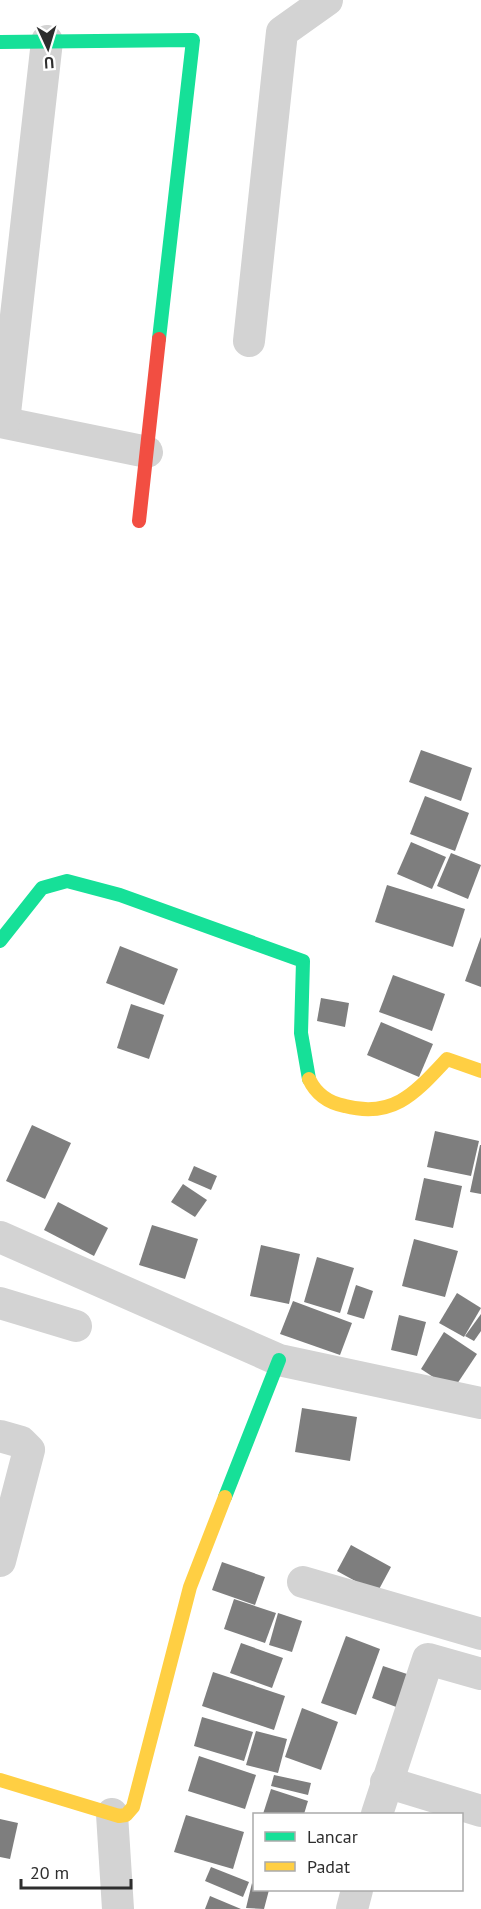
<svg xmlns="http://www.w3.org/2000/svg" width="481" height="1909" font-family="'PT Sans',sans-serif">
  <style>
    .building { fill: #7e7e7e }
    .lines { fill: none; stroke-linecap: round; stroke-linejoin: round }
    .street { stroke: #d3d3d3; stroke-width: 32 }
    .fast { stroke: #16e098; stroke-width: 14 }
    .slow { stroke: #ffcf43; stroke-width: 14 }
    .jam { stroke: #f24e42; stroke-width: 14 }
  </style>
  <rect width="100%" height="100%" fill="#fff"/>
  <g class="building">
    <path d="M 421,750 L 472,768 L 461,801 L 409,782 Z"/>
    <path d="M 425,796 L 469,813 L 455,851 L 410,834 Z"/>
    <path d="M 411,842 L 446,857 L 432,889 L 397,874 Z"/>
    <path d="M 451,853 L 481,865 L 468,899 L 437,886 Z"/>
    <path d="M 387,885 L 465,909 L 453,947 L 375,922 Z"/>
    <path d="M 481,937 L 481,987 L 465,981 Z"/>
    <path d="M 120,946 L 178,969 L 164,1005 L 106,983 Z"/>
    <path d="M 393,975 L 445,994 L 432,1031 L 379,1012 Z"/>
    <path d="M 321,998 L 349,1003 L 345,1027 L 317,1021 Z"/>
    <path d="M 131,1004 L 164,1015 L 149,1059 L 117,1048 Z"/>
    <path d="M 381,1022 L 433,1044 L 419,1077 L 367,1055 Z"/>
    <path d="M 32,1125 L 71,1143 L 45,1199 L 6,1181 Z"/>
    <path d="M 435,1131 L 479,1141 L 471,1176 L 427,1167 Z"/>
    <path d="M 480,1145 L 481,1145 L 481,1194 L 470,1192 Z"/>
    <path d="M 194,1166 L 217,1176 L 211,1190 L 188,1180 Z"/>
    <path d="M 424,1178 L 462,1186 L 453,1228 L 415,1220 Z"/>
    <path d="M 183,1184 L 207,1200 L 195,1217 L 171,1202 Z"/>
    <path d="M 58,1202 L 108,1228 L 94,1256 L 44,1230 Z"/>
    <path d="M 152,1225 L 198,1239 L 185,1279 L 139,1265 Z"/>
    <path d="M 414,1239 L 458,1251 L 445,1297 L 402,1286 Z"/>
    <path d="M 261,1245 L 300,1254 L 289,1304 L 250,1296 Z"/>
    <path d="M 317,1257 L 354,1268 L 340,1313 L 304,1302 Z"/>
    <path d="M 356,1285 L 373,1291 L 364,1319 L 347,1314 Z"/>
    <path d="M 457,1293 L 481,1308 L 464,1337 L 439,1323 Z"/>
    <path d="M 293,1301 L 352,1323 L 340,1355 L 280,1334 Z"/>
    <path d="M 481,1314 L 481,1331 L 474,1341 L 465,1336 Z"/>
    <path d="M 399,1315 L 426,1322 L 417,1356 L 391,1350 Z"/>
    <path d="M 444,1332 L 477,1354 L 453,1390 L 421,1369 Z"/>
    <path d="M 302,1408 L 357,1417 L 350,1461 L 295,1452 Z"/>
    <path d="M 351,1545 L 391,1567 L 377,1593 L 337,1571 Z"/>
    <path d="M 222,1562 L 265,1577 L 255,1605 L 212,1590 Z"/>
    <path d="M 234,1599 L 276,1613 L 265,1643 L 224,1629 Z"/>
    <path d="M 278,1613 L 302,1621 L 292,1652 L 269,1645 Z"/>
    <path d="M 346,1636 L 380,1649 L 356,1715 L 321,1703 Z"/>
    <path d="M 241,1643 L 283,1658 L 272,1688 L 230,1673 Z"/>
    <path d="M 383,1666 L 419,1678 L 407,1711 L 372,1698 Z"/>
    <path d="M 213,1672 L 285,1696 L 274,1730 L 202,1706 Z"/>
    <path d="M 302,1708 L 338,1722 L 321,1770 L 285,1757 Z"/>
    <path d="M 202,1717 L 253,1732 L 244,1761 L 194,1746 Z"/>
    <path d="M 256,1731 L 287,1739 L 278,1773 L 246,1765 Z"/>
    <path d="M 199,1756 L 256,1775 L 245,1809 L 188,1791 Z"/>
    <path d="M 274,1775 L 311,1783 L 308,1795 L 271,1786 Z"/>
    <path d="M 271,1789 L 308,1801 L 304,1814 L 263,1814 Z"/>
    <path d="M 186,1815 L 244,1832 L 233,1869 L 174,1852 Z"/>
    <path d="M 0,1819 L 18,1823 L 10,1859 L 0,1857 Z"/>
    <path d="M 211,1867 L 249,1882 L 243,1897 L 205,1881 Z"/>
    <path d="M 252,1883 L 255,1890 L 269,1890 L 264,1909 L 246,1908 Z"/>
    <path d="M 210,1896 L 241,1909 L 205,1909 Z"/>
  </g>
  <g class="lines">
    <g class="street">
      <path d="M 249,341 L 282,32 L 327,0"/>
      <path d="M 0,422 L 147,452"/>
      <path d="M 4,422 L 47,41"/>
      <path d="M 0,1237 L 279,1360 L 481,1403"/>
      <path d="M 0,1303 L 76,1326"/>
      <path d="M 0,1436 L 21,1442 L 29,1450 L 0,1561"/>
      <path d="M 303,1582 L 481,1634"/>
      <path d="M 386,1782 L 481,1811"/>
      <path d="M 112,1814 L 118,1909"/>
      <path d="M 377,1814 L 428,1659 L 481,1674"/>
      <path d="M 352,1909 L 357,1890"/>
    </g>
    <g class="fast">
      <path d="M 0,42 L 193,40 L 159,339"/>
      <path d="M 0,941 L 42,888 L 67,881 L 120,895 L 303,961 L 301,1033 L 309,1079"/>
      <path d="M 225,1497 L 279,1360"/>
    </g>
    <g class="slow">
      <path d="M 309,1079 C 316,1094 329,1103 345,1106 C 394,1119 416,1092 447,1059 L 481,1071"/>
      <path d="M 0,1780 L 119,1816 L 126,1815 L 133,1807 L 190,1587 L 225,1497"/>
    </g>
    <path class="jam" d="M 139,521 L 159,339"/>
  </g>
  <rect x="253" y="1813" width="210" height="78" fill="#ffffff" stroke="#ababab" stroke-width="1.5"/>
  <rect x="265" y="1832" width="30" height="9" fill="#16e098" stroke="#ababab" stroke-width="1.5"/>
  <text x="307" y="1843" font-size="18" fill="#2e2e2e">Lancar</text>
  <rect x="265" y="1862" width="30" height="9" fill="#ffcf43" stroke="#ababab" stroke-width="1.5"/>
  <text x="307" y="1873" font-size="18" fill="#2e2e2e">Padat</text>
  <g transform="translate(48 48) rotate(176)" stroke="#ffffff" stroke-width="4.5" paint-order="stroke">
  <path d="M0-4.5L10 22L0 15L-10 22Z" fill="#2e2e2e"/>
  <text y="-9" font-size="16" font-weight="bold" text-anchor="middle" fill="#2e2e2e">U</text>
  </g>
  <path d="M21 1879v9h110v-9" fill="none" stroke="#2e2e2e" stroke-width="3"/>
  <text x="30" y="1879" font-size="18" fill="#2e2e2e" stroke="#ffffff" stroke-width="4.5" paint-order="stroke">20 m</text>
</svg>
